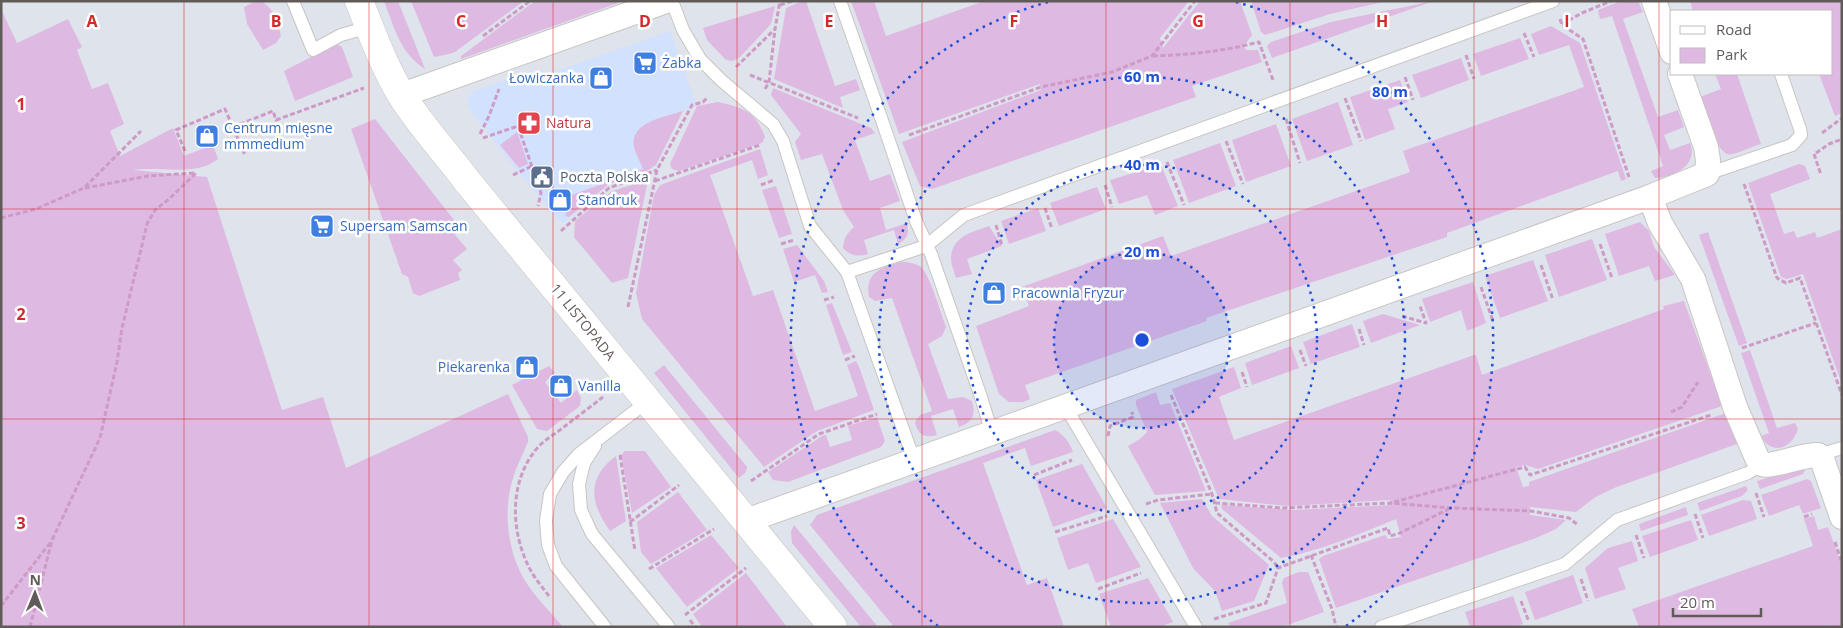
<svg xmlns="http://www.w3.org/2000/svg" width="1843" height="628" font-family="'Open Sans',sans-serif">
  <style>
    .commercial { fill: #d2e1fd }
    .green { fill: #debae3 }
    .lines { fill: none; stroke-linecap: round; stroke-linejoin: round }
    .service-casing { stroke: #c8c5c1; stroke-width: 14 }
    .minor-casing { stroke: #c8c5c1; stroke-width: 26 }
    .tertiary-casing { stroke: #c8c5c1; stroke-width: 29 }
    .path { stroke: #ce9ac7; stroke-width: 3; stroke-dasharray: 5 2.5; stroke-linecap: butt }
    .service { stroke: #fff; stroke-width: 12 }
    .minor { stroke: #fff; stroke-width: 24 }
    .tertiary { stroke: #fff; stroke-width: 28 }
    .grid { fill: none; stroke: #d62828; stroke-width: 1; stroke-opacity: 0.55 }
    .ring { fill: none; stroke: #1d4ed8; stroke-width: 2.5; stroke-dasharray: 2.5 5 }
    .labels { text-anchor: middle; stroke-width: 5; stroke-linejoin: round; paint-order: stroke }
    .shop-label { font-size: 14px; fill: #366cbe; stroke: #fff; text-anchor: start }
    .health-label { font-size: 14px; fill: #be3a42; stroke: #fff; text-anchor: start }
    .service-label { font-size: 14px; fill: #4e5e75; stroke: #fff; text-anchor: start }
    .street-label { font-size: 14px; fill: #605b58; stroke: #fff }
    .grid-label { font-size: 16px; text-anchor: middle; font-weight: bold; fill: #d62828; stroke: #fff; stroke-width: 5; stroke-linejoin: round; paint-order: stroke }
    .centre { fill: #1d4ed8; stroke: #fff; stroke-width: 2.5 }
    .ring-label { font-size: 15px; text-anchor: middle; font-weight: bold; fill: #1d4ed8; stroke: #fff; stroke-width: 5; stroke-linejoin: round; paint-order: stroke }
  </style>
  <rect width="100%" height="100%" fill="#dfe3eb"/>
  <path class="commercial" d="M 670,31 L 697,106 L 645,124 L 647,171 L 609,184 L 563,224 L 518,172 L 468,107 L 468,97 L 474,91 L 528,72 L 540,77 Z"/>
  <g class="green">
    <path d="M 256,1 C 272,1 278,23 281,36 L 276,43 L 263,50 L 247,24 L 244,7 Z"/>
    <path d="M 384,1 L 398,1 L 425,69 C 400,53 394,27 384,1 Z"/>
    <path d="M 411,1 L 524,1 L 455,52 L 449,54 L 434,57 Z"/>
    <path d="M 535,1 L 618,1 L 618,3 L 461,59 L 461,56 Z"/>
    <path d="M 802,1 L 806,1 L 835,86 L 856,79 L 860,90 L 840,97 L 843,108 L 774,79 L 786,8 Z"/>
    <path d="M 851,1 L 874,1 L 886,36 L 984,1 L 1189,1 L 1160,38 L 1163,48 L 1200,1 L 1240,1 L 1252,35 L 1244,46 L 1246,50 L 1258,50 L 1262,62 L 1192,86 L 1196,97 L 932,189 L 920,186 L 902,142 L 1041,90 L 1040,84 L 899,134 Z"/>
    <path d="M 1251,1 L 1387,1 L 1330,14 L 1265,35 L 1261,32 Z"/>
    <path d="M 1434,1 L 1272,58 L 1267,46 L 1271,42 L 1331,22 Z"/>
    <path d="M 1621,1 L 1638,1 L 1643,12 L 1623,19 L 1658,117 L 1678,110 L 1684,127 L 1664,135 L 1670,150 L 1690,143 C 1699,165 1673,178 1655,178 L 1651,171 L 1663,166 L 1612,16 L 1600,19 L 1598,10 Z"/>
    <path d="M 1690,1 L 1842,1 L 1842,113 L 1835,116 L 1819,74 L 1832,74 L 1832,11 L 1693,11 Z"/>
    <path d="M 775,6 L 771,24 L 739,58 L 733,61 L 726,60 L 707,40 L 703,28 Z"/>
    <path d="M 1,9 L 17,43 L 68,19 L 82,47 L 77,50 L 92,89 L 108,83 L 124,124 L 110,131 L 120,156 L 173,128 L 184,156 L 213,145 L 218,159 C 196,177 160,166 133,170 L 207,177 L 282,410 L 323,397 L 346,468 L 508,394 L 528,437 L 528,442 C 523,454 517,465 513,478 C 503,509 507,550 524,579 C 534,596 550,611 563,627 L 1,627 Z"/>
    <path d="M 1551,26 L 1580,43 L 1626,179 L 1621,181 L 1618,171 L 1447,233 L 1447,237 L 1206,318 L 1207,321 L 1025,385 L 1030,399 L 1024,402 L 1009,402 L 999,394 L 976,326 L 1029,306 L 1022,287 L 1163,236 L 1171,256 L 1410,172 L 1403,151 L 1584,87 L 1569,45 L 1539,55 L 1531,34 Z"/>
    <path d="M 1520,38 L 1529,59 L 1481,76 L 1473,54 Z"/>
    <path d="M 336,44 L 342,47 L 353,77 L 295,101 L 284,71 Z"/>
    <path d="M 1461,58 L 1469,80 L 1421,98 L 1412,75 Z"/>
    <path d="M 1715,74 L 1737,74 L 1761,144 C 1753,146 1734,156 1727,154 C 1715,149 1705,109 1700,97 L 1721,89 Z"/>
    <path d="M 1400,80 L 1408,102 L 1388,109 L 1395,129 L 1365,140 L 1350,97 Z"/>
    <path d="M 773,88 L 871,128 L 875,133 L 855,140 L 870,181 L 890,174 L 900,201 L 880,208 L 886,230 L 907,223 C 909,234 908,238 898,244 L 894,230 L 864,240 L 868,254 C 857,257 851,256 843,248 C 844,237 847,234 854,227 L 843,210 L 822,154 L 801,160 L 795,142 L 801,134 L 771,95 Z"/>
    <path d="M 718,102 C 743,108 755,110 765,137 L 762,143 L 679,171 L 672,169 L 670,164 L 697,106 Z"/>
    <path d="M 1338,102 L 1353,145 L 1307,161 L 1292,119 Z"/>
    <path d="M 683,111 L 656,165 L 647,171 L 609,184 L 569,217 L 565,216 L 571,203 L 569,196 L 643,169 C 640,162 636,154 634,147 C 629,122 665,117 683,111 Z"/>
    <path d="M 375,119 L 461,229 L 455,235 L 467,249 L 453,260 L 462,270 L 458,273 L 460,280 L 419,296 L 413,293 L 408,277 L 402,274 L 351,129 Z"/>
    <path d="M 1276,124 L 1291,166 L 1246,182 L 1232,140 Z"/>
    <path d="M 517,132 L 528,164 L 519,168 L 500,145 Z"/>
    <path d="M 1220,143 L 1236,186 L 1189,203 L 1173,160 Z"/>
    <path d="M 760,149 L 768,175 L 758,179 L 752,160 L 710,175 L 753,296 L 773,290 L 815,411 L 858,396 L 847,365 L 856,361 L 860,369 L 874,410 L 817,431 L 764,467 L 642,319 L 636,293 L 654,195 L 660,185 Z"/>
    <path d="M 1799,164 L 1805,166 L 1810,179 L 1770,194 L 1784,234 L 1794,231 L 1797,238 L 1815,232 L 1817,238 L 1842,229 L 1841,382 L 1803,274 L 1787,279 L 1781,277 L 1748,183 Z"/>
    <path d="M 1161,165 L 1178,206 L 1155,215 L 1147,195 L 1119,204 L 1110,180 Z"/>
    <path d="M 648,180 L 628,278 L 612,283 L 574,237 L 575,221 L 612,191 Z"/>
    <path d="M 776,186 L 792,234 L 779,238 L 762,190 Z"/>
    <path d="M 1097,187 L 1106,209 L 1059,226 L 1050,203 Z"/>
    <path d="M 1038,208 L 1046,231 L 1009,244 L 1001,221 Z"/>
    <path d="M 1640,222 L 1649,231 L 1654,247 L 1675,275 L 1655,281 L 1649,266 L 1619,276 L 1605,234 Z"/>
    <path d="M 989,226 L 1002,246 L 967,259 L 972,274 L 956,278 C 954,272 951,264 951,258 C 952,236 973,232 989,226 Z"/>
    <path d="M 1708,232 L 1747,343 L 1739,346 L 1699,235 Z"/>
    <path d="M 1592,239 L 1607,280 L 1559,297 L 1545,255 Z"/>
    <path d="M 797,245 L 824,281 L 828,292 L 822,293 L 815,275 L 794,282 L 783,249 Z"/>
    <path d="M 1533,260 L 1548,301 L 1500,318 L 1485,276 Z"/>
    <path d="M 901,262 C 908,262 915,263 921,267 C 930,275 941,314 946,327 L 942,336 L 928,344 L 948,399 L 963,397 L 972,401 C 976,415 973,422 959,427 L 953,409 L 931,416 L 937,435 C 925,439 917,434 915,422 L 920,415 L 932,411 L 892,298 L 875,301 L 869,297 C 865,272 880,268 901,262 Z"/>
    <path d="M 1473,282 L 1486,323 L 1467,331 L 1461,310 L 1430,322 L 1422,299 Z"/>
    <path d="M 1684,301 L 1722,406 L 1538,469 L 1526,465 L 1516,467 L 1523,487 L 1529,486 L 1529,482 L 1726,413 L 1737,444 L 1614,488 L 1594,498 L 1576,512 L 1530,507 L 1530,515 L 1566,520 L 1556,529 L 1536,538 L 1336,608 L 1319,559 L 1323,556 L 1385,535 L 1388,539 L 1401,537 L 1396,519 C 1359,534 1321,551 1281,558 L 1222,509 L 1221,505 L 1294,510 L 1391,505 L 1390,500 L 1288,506 L 1219,499 L 1172,389 L 1234,367 L 1241,388 L 1219,397 L 1234,440 L 1474,355 L 1476,355 L 1482,375 L 1664,309 L 1663,306 Z"/>
    <path d="M 832,303 L 852,352 L 843,355 L 826,305 Z"/>
    <path d="M 1383,314 L 1420,325 L 1371,343 L 1363,321 Z"/>
    <path d="M 1352,324 L 1360,347 L 1311,364 L 1303,342 Z"/>
    <path d="M 1291,346 L 1299,368 L 1252,385 L 1245,363 Z"/>
    <path d="M 1750,350 L 1777,428 L 1795,423 L 1798,429 C 1792,449 1771,456 1761,436 L 1769,433 L 1741,353 Z"/>
    <path d="M 664,365 L 747,467 L 746,472 L 739,478 L 654,373 Z"/>
    <path d="M 549,366 L 555,373 L 545,382 L 561,403 L 577,390 L 581,398 L 580,406 L 547,431 L 537,429 L 512,385 Z"/>
    <path d="M 1156,392 L 1160,405 L 1170,403 L 1206,491 L 1155,495 L 1131,452 L 1128,446 L 1140,439 L 1147,432 L 1136,405 L 1136,400 Z"/>
    <path d="M 877,417 L 885,441 L 881,447 L 788,482 L 773,480 L 768,472 L 822,436 L 826,435 L 830,447 L 852,440 L 848,426 Z"/>
    <path d="M 1055,430 C 1064,435 1070,443 1073,452 L 1031,466 L 1025,448 L 983,463 L 1027,585 L 1047,578 L 1064,627 L 894,627 L 810,525 L 817,515 Z"/>
    <path d="M 625,451 L 645,451 L 671,487 L 632,513 L 621,455 Z"/>
    <path d="M 616,456 L 626,521 L 610,531 C 590,503 586,478 616,456 Z"/>
    <path d="M 1082,464 L 1107,508 L 1053,527 L 1036,480 Z"/>
    <path d="M 1799,468 L 1805,470 L 1803,474 L 1760,489 L 1757,481 Z"/>
    <path d="M 1807,479 L 1811,481 L 1821,508 L 1803,514 L 1799,505 L 1769,516 L 1761,495 Z"/>
    <path d="M 1746,486 L 1748,490 L 1742,496 L 1700,511 L 1697,503 Z"/>
    <path d="M 678,492 L 707,530 L 651,564 L 641,552 L 637,522 Z"/>
    <path d="M 1202,499 L 1212,516 L 1269,565 L 1254,601 L 1222,611 L 1215,591 L 1193,568 L 1160,503 Z"/>
    <path d="M 1743,500 L 1751,501 L 1757,519 L 1709,536 L 1701,515 Z"/>
    <path d="M 1686,507 L 1688,515 L 1641,531 L 1639,524 Z"/>
    <path d="M 1814,516 L 1818,530 L 1828,527 L 1842,566 L 1842,627 L 1829,627 L 1828,625 L 1822,627 L 1639,627 L 1632,609 L 1813,546 L 1804,519 Z"/>
    <path d="M 1113,519 L 1141,567 L 1096,583 L 1088,563 L 1068,570 L 1057,538 Z"/>
    <path d="M 1691,520 L 1698,540 L 1650,557 L 1642,536 Z"/>
    <path d="M 794,525 L 878,627 L 861,627 L 792,543 L 791,531 Z"/>
    <path d="M 711,535 L 739,568 L 687,607 L 656,568 Z"/>
    <path d="M 1632,541 L 1638,561 L 1618,568 L 1626,589 L 1595,599 L 1585,568 L 1608,548 Z"/>
    <path d="M 1299,572 L 1308,572 L 1324,612 L 1282,627 L 1231,627 L 1228,623 L 1287,603 L 1282,583 L 1284,578 Z"/>
    <path d="M 746,573 L 787,627 L 702,627 L 693,614 Z"/>
    <path d="M 1573,575 L 1583,603 L 1535,620 L 1525,592 Z"/>
    <path d="M 1148,578 L 1173,622 L 1159,627 L 1111,627 L 1099,594 Z"/>
    <path d="M 1513,596 L 1523,624 L 1515,627 L 1470,627 L 1465,612 Z"/>
  </g>
  <g class="lines">
    <g class="service-casing">
      <g id="service">
        <path d="M 293,1 L 313,50 L 341,35 L 369,27"/>
        <path d="M 672,1 L 683,30 L 700,59 L 722,81 L 773,124 L 783,141 L 810,226 L 847,272 L 914,460"/>
        <path d="M 840,1 L 885,129 L 916,221 L 931,254 L 980,394 L 992,433"/>
        <path d="M 1707,174 L 1792,145 L 1801,135 L 1800,129 L 1781,74"/>
        <path d="M 847,272 L 926,246 L 964,215 L 1553,1"/>
        <path d="M 1065,406 L 1196,627"/>
        <path d="M 595,446 L 584,463 L 579,484 L 581,510 L 592,534 L 669,627"/>
        <path d="M 1818,455 L 1842,448"/>
        <path d="M 605,627 L 556,566 L 548,545 L 546,521 L 550,494 L 563,472 L 579,454 L 648,401"/>
        <path d="M 1381,627 L 1565,564 L 1617,520 L 1748,473 L 1762,464"/>
      </g>
    </g>
    <g class="minor-casing">
      <g id="minor">
        <path d="M 1654,1 L 1672,52"/>
        <path d="M 402,95 L 666,1"/>
        <path d="M 1650,197 L 1660,223 L 1693,279 L 1735,407 L 1757,458 C 1758,460 1761,463 1762,464 C 1770,468 1804,454 1818,455 L 1822,459 L 1842,517"/>
        <path d="M 746,521 L 1650,197 L 1707,174 L 1708,160 L 1706,147 L 1680,74"/>
      </g>
    </g>
    <g class="tertiary-casing">
      <path id="tertiary" d="M 359,1 C 372,33 384,67 402,96 C 421,126 446,153 467,181 L 833,627"/>
    </g>
    <g class="path">
      <path d="M 780,5 L 792,1"/>
      <path d="M 1560,19 L 1562,25 L 1583,39 L 1629,177"/>
      <path d="M 1562,24 L 1582,13 L 1611,1"/>
      <path d="M 1524,33 L 1534,57"/>
      <path d="M 483,36 L 530,1"/>
      <path d="M 1466,55 L 1474,79"/>
      <path d="M 1153,56 C 1188,55 1225,51 1259,42 L 1273,80"/>
      <path d="M 736,67 L 775,29 L 780,1"/>
      <path d="M 750,75 L 858,118"/>
      <path d="M 1405,77 L 1413,100"/>
      <path d="M 765,89 L 769,82 L 775,29"/>
      <path d="M 1345,98 L 1361,141"/>
      <path d="M 1286,119 L 1300,163"/>
      <path d="M 233,127 L 273,111 L 276,120 L 364,88"/>
      <path d="M 1822,133 L 1842,118"/>
      <path d="M 480,134 L 489,116 L 499,89"/>
      <path d="M 909,135 L 1041,87 L 1112,72 L 1152,56 L 1195,1"/>
      <path d="M 483,138 L 518,126 L 541,193 L 538,206"/>
      <path d="M 1226,141 L 1243,184"/>
      <path d="M 185,151 L 176,130 L 225,109 L 245,155"/>
      <path d="M 1816,153 L 1829,144 L 1842,139"/>
      <path d="M 1814,154 L 1821,175"/>
      <path d="M 1167,162 L 1184,205"/>
      <path d="M 513,175 L 532,166"/>
      <path d="M 655,181 L 760,145"/>
      <path d="M 1744,184 L 1777,278 L 1786,283 L 1800,278 L 1842,395"/>
      <path d="M 761,185 L 774,180"/>
      <path d="M 1105,185 L 1112,207"/>
      <path d="M 85,188 L 148,176 L 195,173"/>
      <path d="M 1045,208 L 1052,229"/>
      <path d="M 1,218 L 36,209 L 84,188 L 141,131"/>
      <path d="M 996,225 L 1002,246"/>
      <path d="M 561,231 L 609,188 L 657,170"/>
      <path d="M 781,244 L 794,240"/>
      <path d="M 1600,244 L 1612,278"/>
      <path d="M 1541,265 L 1553,300"/>
      <path d="M 1481,287 L 1493,321"/>
      <path d="M 824,300 L 834,297"/>
      <path d="M 628,307 L 657,170 L 692,105 L 703,102 L 708,97"/>
      <path d="M 1402,316 L 1426,323 L 1420,306"/>
      <path d="M 1359,329 L 1364,345"/>
      <path d="M 1742,348 L 1816,323"/>
      <path d="M 1300,350 L 1306,366"/>
      <path d="M 845,360 L 855,356"/>
      <path d="M 1242,372 L 1247,387"/>
      <path d="M 1171,395 L 1212,494 L 1217,513 L 1274,562 L 1278,568"/>
      <path d="M 1671,412 L 1682,407 L 1698,382"/>
      <path d="M 1108,436 L 1110,426 L 1133,417 L 1132,412"/>
      <path d="M 620,455 L 635,551"/>
      <path d="M 1034,475 L 1072,460"/>
      <path d="M 751,481 L 819,434 L 877,414"/>
      <path d="M 1756,493 L 1764,517"/>
      <path d="M 1394,502 L 1525,467 L 1530,475 L 1711,415"/>
      <path d="M 1215,503 L 1283,508 L 1390,503 L 1452,508 L 1531,511 L 1569,518 L 1578,525"/>
      <path d="M 1146,504 L 1158,500 L 1212,494"/>
      <path d="M 1695,514 L 1703,538"/>
      <path d="M 1804,517 L 1812,514"/>
      <path d="M 630,522 L 679,485"/>
      <path d="M 1055,532 L 1107,516"/>
      <path d="M 1636,535 L 1644,558"/>
      <path d="M 1835,542 L 1842,563"/>
      <path d="M 1311,555 L 1332,609 L 1336,627"/>
      <path d="M 649,569 L 714,529"/>
      <path d="M 1581,579 L 1588,601"/>
      <path d="M 1098,589 L 1141,573"/>
      <path d="M 549,596 C 543,588 536,580 531,571 C 510,533 508,480 539,446 C 545,440 553,435 560,430 C 574,419 589,408 603,397"/>
      <path d="M 1521,601 L 1529,622"/>
      <path d="M 1,606 L 50,543"/>
      <path d="M 685,615 L 746,568"/>
      <path d="M 1214,619 L 1266,603 L 1278,568 L 1388,528 L 1390,536 L 1400,533 L 1451,508"/>
      <path d="M 690,620 L 695,627"/>
      <path d="M 30,627 L 52,540 L 100,438 L 117,362 L 122,328 L 147,224 L 155,210 L 169,199 L 196,173"/>
    </g>
    <use href="#service" class="service"/>
    <use href="#minor" class="minor"/>
    <use href="#tertiary" class="tertiary"/>
  </g>
  <path class="grid" d="M 184,1 L 184,627M 369,1 L 369,627M 553,1 L 553,627M 737,1 L 737,627M 922,1 L 922,627M 1106,1 L 1106,627M 1290,1 L 1290,627M 1474,1 L 1474,627M 1659,1 L 1659,627M 1,209 L 1842,209M 1,419 L 1842,419"/>
  <circle cx="1142" cy="340" r="88" fill="#1d4ed8" fill-opacity=".12"/>
  <g class="ring">
    <circle cx="1142" cy="340" r="88"/>
    <circle cx="1142" cy="340" r="175"/>
    <circle cx="1142" cy="340" r="263"/>
    <path d="M938 626A351 351 0 0 1 1048 2M1236 2A351 351 0 0 1 1346 626"/>
  </g>
  <defs>
    <g id="supermarket-square" transform="scale(1.25)"><rect x="-9" y="-9" width="18" height="18" rx="4" fill="#3f7fe0" stroke="#fff"/><path d="M-6-5.5h2.5l.6 2H6L4.5 2H-2.5L-4.4-4H-6ZM-1.5 3.2a1.3 1.3 0 1 0 .1 0ZM3 3.2a1.3 1.3 0 1 0 .1 0Z" fill="#fff"/></g>
    <g id="shop-square" transform="scale(1.25)"><rect x="-9" y="-9" width="18" height="18" rx="4" fill="#3f7fe0" stroke="#fff"/><path d="M-5-2.5h2.3a2.7 3.5 0 0 1 5.4 0H5L5.5 6h-11ZM-1.5-2.5h3a1.5 2.3 0 0 0-3 0Z" fill="#fff"/></g>
    <g id="pharmacy-square" transform="scale(1.25)"><rect x="-9" y="-9" width="18" height="18" rx="4" fill="#e0444e" stroke="#fff"/><path d="M-2-6h4v4h4v4h-4v4h-4v-4h-4v-4h4Z" fill="#fff"/></g>
    <g id="civic-square" transform="scale(1.25)"><rect x="-9" y="-9" width="18" height="18" rx="4" fill="#5c6f8a" stroke="#fff"/><path d="M-.6-6.5H3V-4.5H.6V-3L4-1V1h2V6H-6V1h2V-1L-.6-3ZM-1.2 2.5V6h2.4V2.5Z" fill="#fff"/></g>
  </defs>
  <g fill-rule="evenodd">
    <use href="#supermarket-square" x="645" y="63"/>
    <use href="#shop-square" x="601" y="78"/>
    <use href="#pharmacy-square" x="529" y="123"/>
    <use href="#shop-square" x="207" y="136"/>
    <use href="#civic-square" x="542" y="177"/>
    <use href="#shop-square" x="560" y="200"/>
    <use href="#supermarket-square" x="322" y="226"/>
    <use href="#shop-square" x="994" y="293"/>
    <use href="#shop-square" x="527" y="367"/>
    <use href="#shop-square" x="561" y="386"/>
  </g>
  <g class="labels">
    <g class="shop-label">
      <text x="662" y="68">Żabka</text>
      <text x="584" y="83" text-anchor="end">Łowiczanka</text>
      <text x="224" y="133">Centrum mięsne<tspan x="224" dy="16">mmmedium</tspan></text>
      <text x="578" y="205">Standruk</text>
      <text x="340" y="231">Supersam Samscan</text>
      <text x="1012" y="298">Pracownia Fryzur</text>
      <text x="510" y="372" text-anchor="end">Piekarenka</text>
      <text x="578" y="391">Vanilla</text>
    </g>
    <g class="health-label">
      <text x="546" y="128">Natura</text>
    </g>
    <g class="service-label">
      <text x="560" y="182">Poczta Polska</text>
    </g>
    <g class="street-label">
      <text transform="translate(583 322) rotate(51)" y="5">11 LISTOPADA</text>
    </g>
  </g>
  <g class="grid-label">
    <text x="92" y="27">A</text>
    <text x="276" y="27">B</text>
    <text x="461" y="27">C</text>
    <text x="645" y="27">D</text>
    <text x="829" y="27">E</text>
    <text x="1014" y="27">F</text>
    <text x="1198" y="27">G</text>
    <text x="1382" y="27">H</text>
    <text x="1567" y="27">I</text>
    <text x="21" y="110">1</text>
    <text x="21" y="320">2</text>
    <text x="21" y="529">3</text>
  </g>
  <circle cx="1142" cy="340" r="8" class="centre"/>
  <g class="ring-label">
    <text x="1142" y="82">60 m</text>
    <text x="1390" y="97">80 m</text>
    <text x="1142" y="170">40 m</text>
    <text x="1142" y="257">20 m</text>
  </g>
  <rect width="1843" height="628" fill="none" stroke="#605b58" stroke-width="5"/>
  <rect x="1670" y="10" width="162" height="65" fill="#ffffff" stroke="#bfbdbc"/>
  <rect x="1680" y="26" width="25" height="8" fill="#ffffff" stroke="#bfbdbc"/>
  <text x="1716" y="35" font-size="15" fill="#605b58">Road</text>
  <rect x="1680" y="48" width="25" height="15" fill="#debae3" stroke="#bfbdbc"/>
  <text x="1716" y="60" font-size="15" fill="#605b58">Park</text>
  <g transform="translate(35 593) rotate(1)" stroke="#ffffff" stroke-width="4" paint-order="stroke">
  <path d="M0-4L9 19L0 12L-9 19Z" fill="#605b58"/>
  <text y="-8" font-size="14" font-weight="bold" text-anchor="middle" fill="#605b58">N</text>
  </g>
  <path d="M1673 608v8h88v-8" fill="none" stroke="#605b58" stroke-width="2.5"/>
  <text x="1680" y="608" font-size="15" fill="#605b58" stroke="#ffffff" stroke-width="4" paint-order="stroke">20 m</text>
</svg>
